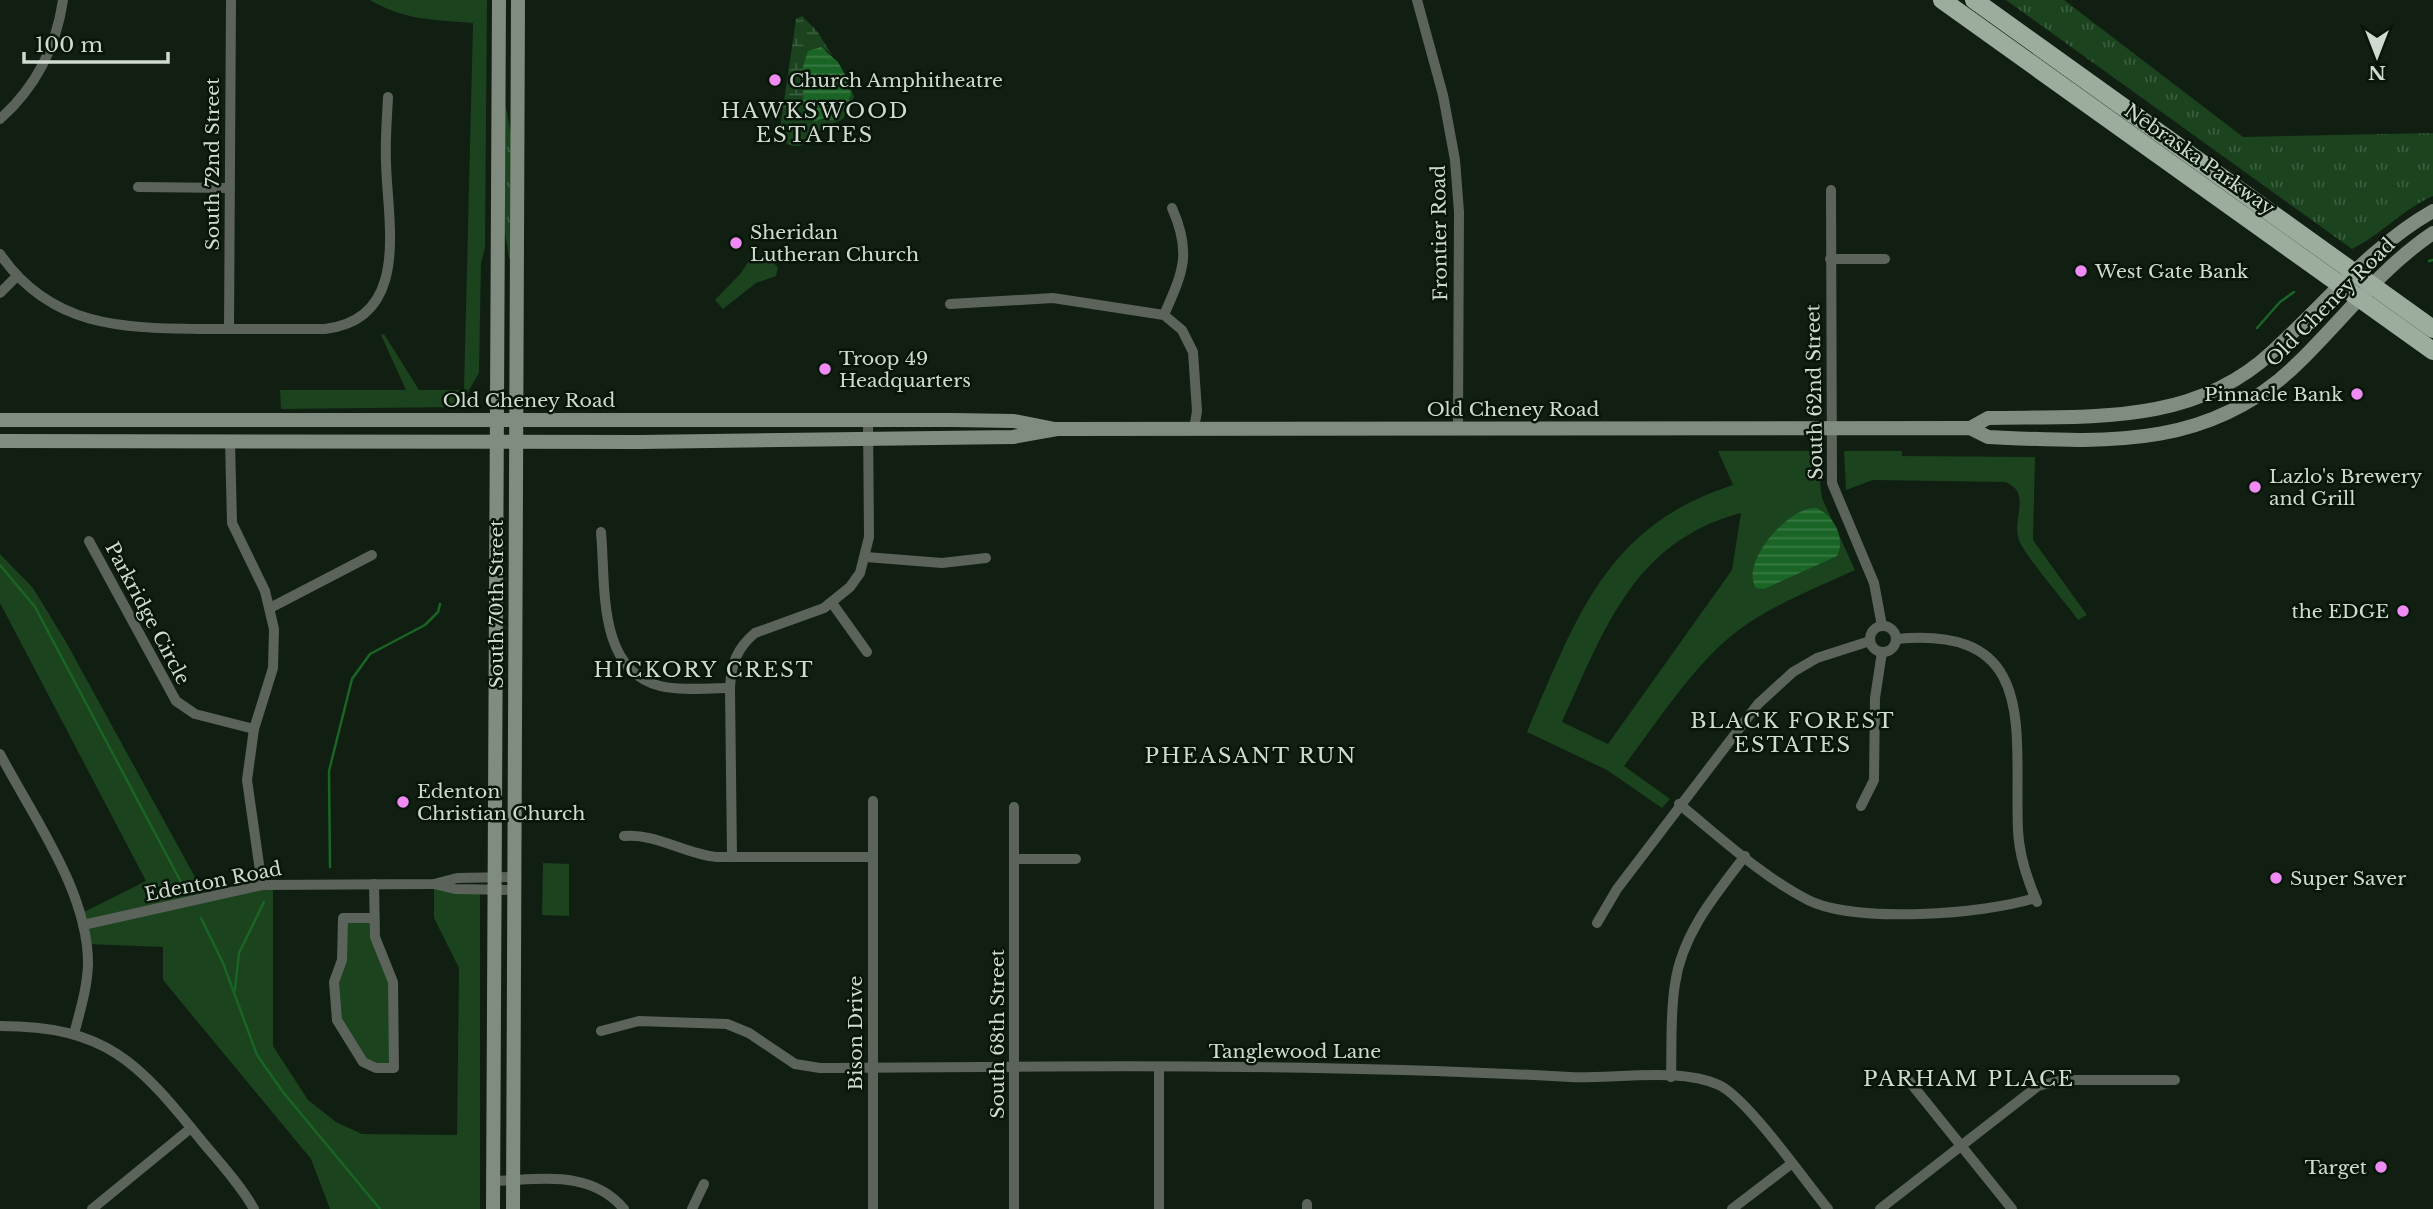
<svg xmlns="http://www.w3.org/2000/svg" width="2433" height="1209" font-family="'Libre Baskerville',serif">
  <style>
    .grass { fill: url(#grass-tufts) }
    .wetland { fill: url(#wetland-marsh) }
    .green { fill: #1a431e; fill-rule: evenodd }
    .water { fill: url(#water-rules) }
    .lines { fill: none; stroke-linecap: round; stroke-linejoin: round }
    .stream { stroke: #1a6525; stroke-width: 2.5 }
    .street { stroke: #5b635b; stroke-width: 10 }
    .secondary { stroke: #808c80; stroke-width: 14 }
    .primary { stroke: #9cad9d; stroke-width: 18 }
    .poi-dot { fill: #f08bf5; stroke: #071608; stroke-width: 2.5 }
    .labels { text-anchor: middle; stroke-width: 5; stroke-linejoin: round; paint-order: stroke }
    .poi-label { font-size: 19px; fill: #d0dad0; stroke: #071608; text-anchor: start }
    .street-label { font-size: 19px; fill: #d0dad0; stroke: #071608 }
    .neighbourhood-label { font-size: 21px; letter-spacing: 2px; fill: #d0dad0; stroke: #071608 }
  </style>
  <defs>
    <pattern id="grass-tufts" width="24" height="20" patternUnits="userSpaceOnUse" patternTransform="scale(1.75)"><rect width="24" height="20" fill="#1a431e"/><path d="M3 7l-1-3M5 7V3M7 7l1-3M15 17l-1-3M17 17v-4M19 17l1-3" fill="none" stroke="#3a5e3e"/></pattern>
    <pattern id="wetland-marsh" width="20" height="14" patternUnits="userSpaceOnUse" patternTransform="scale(1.75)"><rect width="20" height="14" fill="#1a431e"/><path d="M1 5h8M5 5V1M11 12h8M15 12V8" fill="none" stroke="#3a5e3e"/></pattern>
    <pattern id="water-rules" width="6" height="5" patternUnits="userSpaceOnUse" patternTransform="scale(1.75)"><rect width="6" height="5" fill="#1a6525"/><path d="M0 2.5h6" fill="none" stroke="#3a7a44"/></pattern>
  </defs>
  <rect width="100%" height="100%" fill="#101f11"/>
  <g class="grass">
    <path d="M 2006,0 L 2064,0 L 2243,137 L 2433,133 L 2433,196 C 2403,209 2382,234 2352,249 Z"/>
    <path d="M 505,102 L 511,135 L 510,261 L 505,234 Z"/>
  </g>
  <path class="wetland" d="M 802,16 L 817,31 L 832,55 L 826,50 L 824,120 L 844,107 L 851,88 L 854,97 L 843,119 C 836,123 823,127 817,132 C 806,142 802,150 787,144 L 780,128 L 796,19 Z"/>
  <g class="green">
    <path d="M 370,0 L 487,0 L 485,247 L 481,263 L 479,373 L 459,407 L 281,409 L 280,390 L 406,390 L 381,335 L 384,334 L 419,390 L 464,390 L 473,23 C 435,20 403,20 370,0 Z"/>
    <path d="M 752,256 L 758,261 L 774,263 L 778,268 L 776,276 L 756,283 L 723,309 L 715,300 L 741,273 Z"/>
    <path d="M 1718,451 L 1816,451 L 1822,498 L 1855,570 C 1810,591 1760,609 1723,643 C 1685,678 1655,725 1624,766 L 1670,799 L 1662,808 L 1607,770 L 1527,732 C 1576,619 1605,526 1733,485 ZM 1741,513 L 1732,570 L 1608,744 L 1562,722 C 1604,631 1633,541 1741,513 Z"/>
    <path d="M 1844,451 L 1902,451 L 1902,456 L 2035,457 L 2033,540 L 2087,615 L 2078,620 C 2066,603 2024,555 2019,540 C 2011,518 2033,493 2005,482 L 1873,480 L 1846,490 Z"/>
    <path d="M 0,554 L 33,588 L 66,642 L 206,897 L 273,884 L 273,1046 L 308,1100 L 336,1122 L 362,1134 L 457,1135 L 459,968 L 434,918 L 434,884 L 480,890 L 480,1209 L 330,1209 L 311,1159 L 163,980 L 163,947 L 87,944 L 80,914 L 146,881 L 0,603 Z"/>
    <path d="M 543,863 L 569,864 L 569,916 L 542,915 Z"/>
    <path d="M 343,918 L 374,918 L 388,965 L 394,1068 L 370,1066 L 337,1020 Z"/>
  </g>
  <g class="water">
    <path d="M 821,47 L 838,62 L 849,82 L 851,95 L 844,107 L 815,122 L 804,112 L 802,70 L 808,51 Z"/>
    <path d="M 1816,508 C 1834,515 1846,539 1837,556 L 1764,589 L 1756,588 C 1739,563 1789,506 1816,508 Z"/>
  </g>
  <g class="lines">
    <g class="stream">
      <path d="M 2429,261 L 2433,260"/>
      <path d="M 2257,328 L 2280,302 L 2294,292"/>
      <path d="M 0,565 L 35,607 L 182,884"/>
      <path d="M 330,867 L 329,771 L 352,679 L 370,654 L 425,625 L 438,612 L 440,604"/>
      <path d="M 201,918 L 223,963 L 257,1055 L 283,1092 L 380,1209"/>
      <path d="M 235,990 L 239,953 L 264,902"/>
    </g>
    <g class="street">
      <path d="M 1417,0 L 1443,95 L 1455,160 L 1459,212 L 1458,428"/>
      <path d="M 0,119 C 36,87 56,48 63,0"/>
      <path d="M 138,187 L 230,188"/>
      <path d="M 1831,190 L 1832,483 L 1874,583 L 1882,626"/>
      <path d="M 0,254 C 50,327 121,328 201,329 C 242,329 284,329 325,329 C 412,319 387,220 386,162 C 385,141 387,119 388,97"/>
      <path d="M 1830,259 L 1885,259"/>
      <path d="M 0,293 L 17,276"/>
      <path d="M 950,304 L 1053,298 L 1164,315 L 1182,330 L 1193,352 L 1197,411 L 1194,429"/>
      <path d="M 1164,315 C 1183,272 1192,253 1172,208"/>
      <path d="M 229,329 L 231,0"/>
      <path d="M 230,441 L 232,523 L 265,591 L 274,629 L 273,668 L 254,729 L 247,780 L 262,885"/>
      <path d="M 601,532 C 606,583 596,670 660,686 C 682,691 708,688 730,688"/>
      <path d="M 89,541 L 176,701 L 195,714 L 254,729"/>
      <path d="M 866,557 L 942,563 L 986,558"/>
      <path d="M 832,603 L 867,652"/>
      <path d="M 270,608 L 372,555"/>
      <circle cx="1883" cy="639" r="13"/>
      <path d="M 1896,639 C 2040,625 2014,730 2018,830 C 2019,856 2027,879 2037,902"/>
      <path d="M 0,754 C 33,817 89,893 88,965 C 87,989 80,1011 74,1034"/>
      <path d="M 873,801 L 873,1209"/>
      <path d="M 1679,804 C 1720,837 1761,876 1808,900 C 1856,924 1985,914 2035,898"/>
      <path d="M 1861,806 L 1874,780 L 1875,698 L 1882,652"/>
      <path d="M 624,836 C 656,833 685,854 717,857 L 872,857"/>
      <path d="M 732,857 L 730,688 C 731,664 737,648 755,633 L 824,608 L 850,587 L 860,573 L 869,537 L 868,420"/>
      <path d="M 1014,859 L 1076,859"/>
      <path d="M 434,884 L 455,889 L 515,890"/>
      <path d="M 374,918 L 343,918 L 342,960 L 334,982 L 337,1020 L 363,1062 L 376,1068 L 394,1068 L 393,982 L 375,937 L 374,884"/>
      <path d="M 1597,923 L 1617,889 L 1758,704 L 1793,672 L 1817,658 L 1870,641"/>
      <path d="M 83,925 L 262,885 L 434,884 L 457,878 L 515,877"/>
      <path d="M 0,1026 C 106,1026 138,1062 201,1140 C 219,1162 240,1184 254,1209"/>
      <path d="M 601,1031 L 639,1021 L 727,1024 L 749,1033 L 795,1064 L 820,1068 C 1070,1066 1320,1063 1570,1077 C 1613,1079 1680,1067 1719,1085 C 1747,1098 1805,1181 1828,1209"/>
      <path d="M 1159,1068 L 1159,1209"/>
      <path d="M 1905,1076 L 2012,1209"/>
      <path d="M 1671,1077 C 1672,1047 1670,1014 1675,984 C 1682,934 1715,895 1745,856"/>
      <path d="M 493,1181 C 541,1180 590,1169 624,1209"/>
      <path d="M 92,1209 L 191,1128"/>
      <path d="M 692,1209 L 704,1184"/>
      <path d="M 1014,1209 L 1014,807"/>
      <path d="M 1307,1209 L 1307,1204"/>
      <path d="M 1732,1209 L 1791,1164"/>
      <path d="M 1880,1209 L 2038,1086 L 2063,1080 L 2175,1080"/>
    </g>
    <g class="secondary">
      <path d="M 0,420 L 953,420 L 1014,421 L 1055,429"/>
      <path d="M 1970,428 L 1988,418 C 2088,416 2193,426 2272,352 C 2324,305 2371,246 2433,211"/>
      <path d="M 0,441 L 640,442 L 1013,437 L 1057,429 L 1970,428 L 1988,437 C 2103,442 2210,451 2299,362 C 2343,319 2381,268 2433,233"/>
      <path d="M 493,1209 L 499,0"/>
      <path d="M 513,1209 L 518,0"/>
    </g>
    <g class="primary">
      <path d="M 1942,0 L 2433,351"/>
      <path d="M 1974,0 L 2433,329"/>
    </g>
  </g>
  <g class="poi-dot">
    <circle cx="775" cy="80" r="7"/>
    <circle cx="736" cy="243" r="7"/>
    <circle cx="2081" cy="271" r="7"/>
    <circle cx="825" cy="369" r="7"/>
    <circle cx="2357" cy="394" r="7"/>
    <circle cx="2255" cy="487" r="7"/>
    <circle cx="2403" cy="611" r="7"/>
    <circle cx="403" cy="802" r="7"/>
    <circle cx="2276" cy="878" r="7"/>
    <circle cx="2381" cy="1167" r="7"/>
  </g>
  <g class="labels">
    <g class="poi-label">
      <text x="789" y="87">Church Amphitheatre</text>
      <text x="750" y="239">Sheridan<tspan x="750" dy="22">Lutheran Church</tspan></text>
      <text x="2095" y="278">West Gate Bank</text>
      <text x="839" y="365">Troop 49<tspan x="839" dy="22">Headquarters</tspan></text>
      <text x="2343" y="401" text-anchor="end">Pinnacle Bank</text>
      <text x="2269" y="483">Lazlo's Brewery<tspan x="2269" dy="22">and Grill</tspan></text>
      <text x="2389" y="618" text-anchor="end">the EDGE</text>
      <text x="417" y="798">Edenton<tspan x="417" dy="22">Christian Church</tspan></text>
      <text x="2290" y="885">Super Saver</text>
      <text x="2367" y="1174" text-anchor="end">Target</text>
    </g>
    <g class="street-label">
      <text transform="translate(2200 159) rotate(35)" y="7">Nebraska Parkway</text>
      <text transform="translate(212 164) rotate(-90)" y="7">South 72nd Street</text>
      <text transform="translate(1439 233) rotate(-91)" y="7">Frontier Road</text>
      <text transform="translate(2330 302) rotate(-45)" y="7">Old Cheney Road</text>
      <text transform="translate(1814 392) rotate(-91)" y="7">South 62nd Street</text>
      <text x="529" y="407">Old Cheney Road</text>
      <text x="1513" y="416">Old Cheney Road</text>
      <text transform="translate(496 604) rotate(-90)" y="7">South 70th Street</text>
      <text transform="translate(148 613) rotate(62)" y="7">Parkridge Circle</text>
      <text transform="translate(213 881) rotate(-11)" y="7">Edenton Road</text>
      <text transform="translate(855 1033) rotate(-90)" y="7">Bison Drive</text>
      <text transform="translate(997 1034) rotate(-90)" y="7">South 68th Street</text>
      <text x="1295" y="1058">Tanglewood Lane</text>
    </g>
    <g class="neighbourhood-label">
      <text x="815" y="118">HAWKSWOOD<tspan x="815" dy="24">ESTATES</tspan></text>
      <text x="704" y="677">HICKORY CREST</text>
      <text x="1793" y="728">BLACK FOREST<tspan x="1793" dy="24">ESTATES</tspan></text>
      <text x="1251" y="763">PHEASANT RUN</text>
      <text x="1969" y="1086">PARHAM PLACE</text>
    </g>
  </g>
  <g transform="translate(2377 56) rotate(180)" stroke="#071608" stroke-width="5" paint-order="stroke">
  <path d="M0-5L12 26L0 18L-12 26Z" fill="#d0dad0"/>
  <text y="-10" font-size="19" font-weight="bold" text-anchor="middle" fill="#d0dad0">N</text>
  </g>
  <path d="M24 52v10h144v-10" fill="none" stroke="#d0dad0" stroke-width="3.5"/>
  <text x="35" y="52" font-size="21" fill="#d0dad0" stroke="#071608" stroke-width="5" paint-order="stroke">100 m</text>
</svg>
